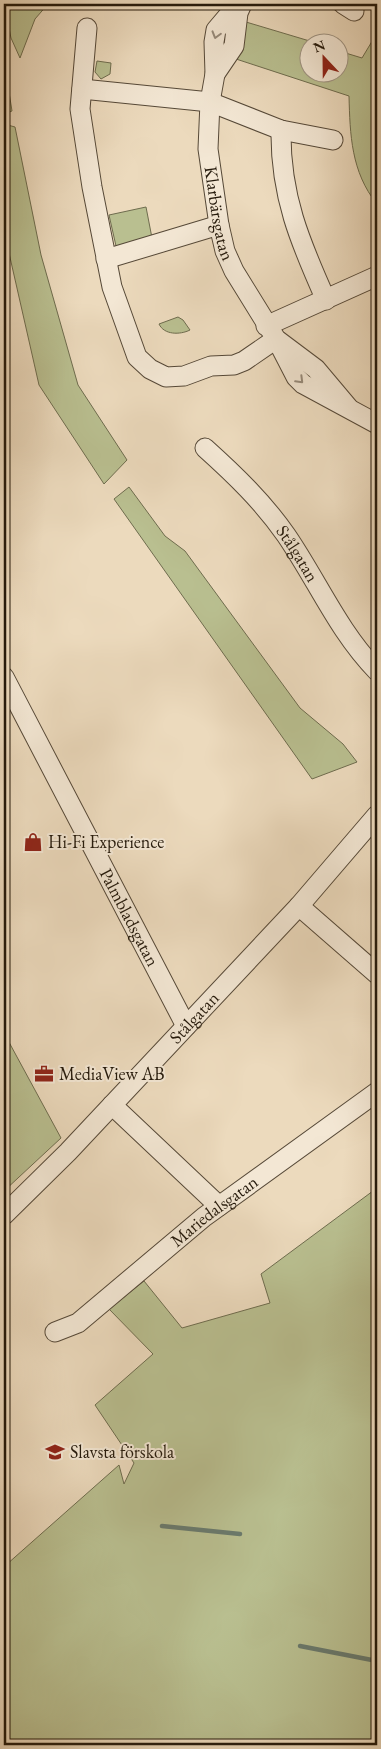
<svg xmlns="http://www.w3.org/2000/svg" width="381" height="1749" font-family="'EB Garamond',serif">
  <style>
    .green { fill: #b9bf90; stroke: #6e6c4e }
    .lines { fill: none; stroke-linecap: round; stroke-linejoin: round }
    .stream { stroke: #6a7a6d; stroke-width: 4.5 }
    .minor-casing { stroke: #564938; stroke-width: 21 }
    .minor { stroke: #f3e7d4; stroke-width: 19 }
    .oneway { stroke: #968a7a }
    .labels { text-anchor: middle; stroke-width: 4; stroke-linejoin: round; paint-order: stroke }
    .street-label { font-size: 18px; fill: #24190b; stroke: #f3e7d4 }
    .poi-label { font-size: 18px; fill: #24190b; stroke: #f3e7d4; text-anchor: start }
  </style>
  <rect width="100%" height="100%" fill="#ecdabd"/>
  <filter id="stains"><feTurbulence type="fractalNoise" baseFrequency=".004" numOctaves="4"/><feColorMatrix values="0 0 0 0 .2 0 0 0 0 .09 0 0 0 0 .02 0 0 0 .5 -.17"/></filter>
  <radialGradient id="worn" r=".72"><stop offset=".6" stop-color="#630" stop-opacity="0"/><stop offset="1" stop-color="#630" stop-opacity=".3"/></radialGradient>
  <g class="green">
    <path d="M 4,4 L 48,4 L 35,19 L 20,58 L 11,38 Z"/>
    <path d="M 246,22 L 313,42 L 308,42 L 308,72 L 338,72 L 339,51 L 362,58 L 377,33 L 377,204 C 351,172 350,134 349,96 L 236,59 Z"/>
    <path d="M 4,61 L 12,111 L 4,114 Z"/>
    <path d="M 97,61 L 111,63 L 110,74 L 101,79 L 95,72 Z"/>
    <path d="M 4,124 L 15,127 L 41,255 L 78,385 L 127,460 L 104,484 L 39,385 L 4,231 Z"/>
    <path d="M 146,207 L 152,238 L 116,246 L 109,215 Z"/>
    <path d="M 178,317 L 183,320 L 190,330 C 180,335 164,335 159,324 Z"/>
    <path d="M 129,487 L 165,536 L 185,551 L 300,708 L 343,744 L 357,762 L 312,779 L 114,499 Z"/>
    <path d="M 4,1033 L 61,1138 L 4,1191 Z"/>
    <path d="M 377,1188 L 377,1745 L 13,1745 L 4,1735 L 4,1563 L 6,1565 L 119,1465 L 124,1484 L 134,1463 L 95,1405 L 153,1354 L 109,1309 L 144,1281 L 182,1328 L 270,1303 L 261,1274 Z"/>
  </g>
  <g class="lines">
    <g class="stream">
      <path d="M 162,1526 L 240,1534"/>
      <path d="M 300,1646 L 377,1661"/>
    </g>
    <g class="minor-casing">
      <g id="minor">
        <path id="s1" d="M 238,4 L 216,30 L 214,42 L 215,74 L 210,102 L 208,149 L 219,225 L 225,251 L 234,271 L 276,339 L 316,369 L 348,407"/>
        <path d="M 343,4 L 354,11"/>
        <path d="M 87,28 L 80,109 L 92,187 L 112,287 L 137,357 L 150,369 L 166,377 L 184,376 L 211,366 L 234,365 L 244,361 L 276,339"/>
        <path d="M 215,74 L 234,46 L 238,13 L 242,4"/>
        <path d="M 82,89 L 210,102 L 281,130 L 333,140"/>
        <path d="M 281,130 C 280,195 300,242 326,300"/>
        <path d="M 106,259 L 219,225"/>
        <path d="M 266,326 L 377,276"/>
        <path d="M 280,346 L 296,377 L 303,384 L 377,424"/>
        <path id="s2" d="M 205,448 C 235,475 263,502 286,535 C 317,580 338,631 377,671"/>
        <path id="s3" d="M 4,677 L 186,1026"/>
        <path d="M 299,906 L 377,974"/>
        <path d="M 112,1105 L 219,1206"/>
        <path id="s4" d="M 4,1215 L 68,1152 L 299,906 L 377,815"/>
        <path id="s5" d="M 55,1332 L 78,1323 L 204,1217 L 377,1092"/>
      </g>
    </g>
    <use href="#minor" class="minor"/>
  </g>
  <defs><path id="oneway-chevron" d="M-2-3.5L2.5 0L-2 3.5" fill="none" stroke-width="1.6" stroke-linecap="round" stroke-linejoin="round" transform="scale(1.25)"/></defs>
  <g class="oneway">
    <use href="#oneway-chevron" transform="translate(216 35) rotate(106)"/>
    <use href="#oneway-chevron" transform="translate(300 380) rotate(45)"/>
  </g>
  <defs>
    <g id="shop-bare" transform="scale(1.5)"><path d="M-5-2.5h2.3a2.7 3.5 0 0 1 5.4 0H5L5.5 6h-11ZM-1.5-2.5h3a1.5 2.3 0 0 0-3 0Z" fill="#8f2418" stroke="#f3e7d4" stroke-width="2.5" paint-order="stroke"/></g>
    <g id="office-bare" transform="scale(1.5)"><path d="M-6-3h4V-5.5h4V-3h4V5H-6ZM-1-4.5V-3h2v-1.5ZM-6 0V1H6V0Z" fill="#8f2418" stroke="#f3e7d4" stroke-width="2.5" paint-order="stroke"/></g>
    <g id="school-bare" transform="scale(1.5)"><path d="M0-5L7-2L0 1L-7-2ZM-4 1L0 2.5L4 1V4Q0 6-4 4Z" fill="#8f2418" stroke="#f3e7d4" stroke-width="2.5" paint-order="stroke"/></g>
  </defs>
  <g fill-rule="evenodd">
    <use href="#shop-bare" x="33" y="842"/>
    <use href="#office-bare" x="44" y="1074"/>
    <use href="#school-bare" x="55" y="1452"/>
  </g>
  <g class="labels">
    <g class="street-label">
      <text dy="6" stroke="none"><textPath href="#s1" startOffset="219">Klarbärsgatan</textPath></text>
      <text dy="6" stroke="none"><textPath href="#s2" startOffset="141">Stålgatan</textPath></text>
      <text dy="6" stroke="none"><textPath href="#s3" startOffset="271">Palmbladsgatan</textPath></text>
      <text dy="6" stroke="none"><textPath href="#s4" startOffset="274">Stålgatan</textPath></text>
      <text dy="6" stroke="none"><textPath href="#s5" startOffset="201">Mariedalsgatan</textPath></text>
    </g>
    <g class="poi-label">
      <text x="48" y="848">Hi-Fi Experience</text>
      <text x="59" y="1080">MediaView AB</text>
      <text x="70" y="1458">Slavsta förskola</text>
    </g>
  </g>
  <rect width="381" height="1749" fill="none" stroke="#ecdabd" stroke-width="20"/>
  <rect x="5" y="5" width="371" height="1739" fill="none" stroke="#24190b" stroke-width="2.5"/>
  <rect x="10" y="10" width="361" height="1729" fill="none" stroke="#24190b"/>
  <g transform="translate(324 58) rotate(338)"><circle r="24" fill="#f3e7d4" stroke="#a09584"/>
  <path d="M0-4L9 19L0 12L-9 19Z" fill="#8f2418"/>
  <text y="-8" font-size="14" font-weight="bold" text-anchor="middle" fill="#24190b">N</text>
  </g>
  <rect width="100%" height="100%" filter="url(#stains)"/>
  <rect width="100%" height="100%" fill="url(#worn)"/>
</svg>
